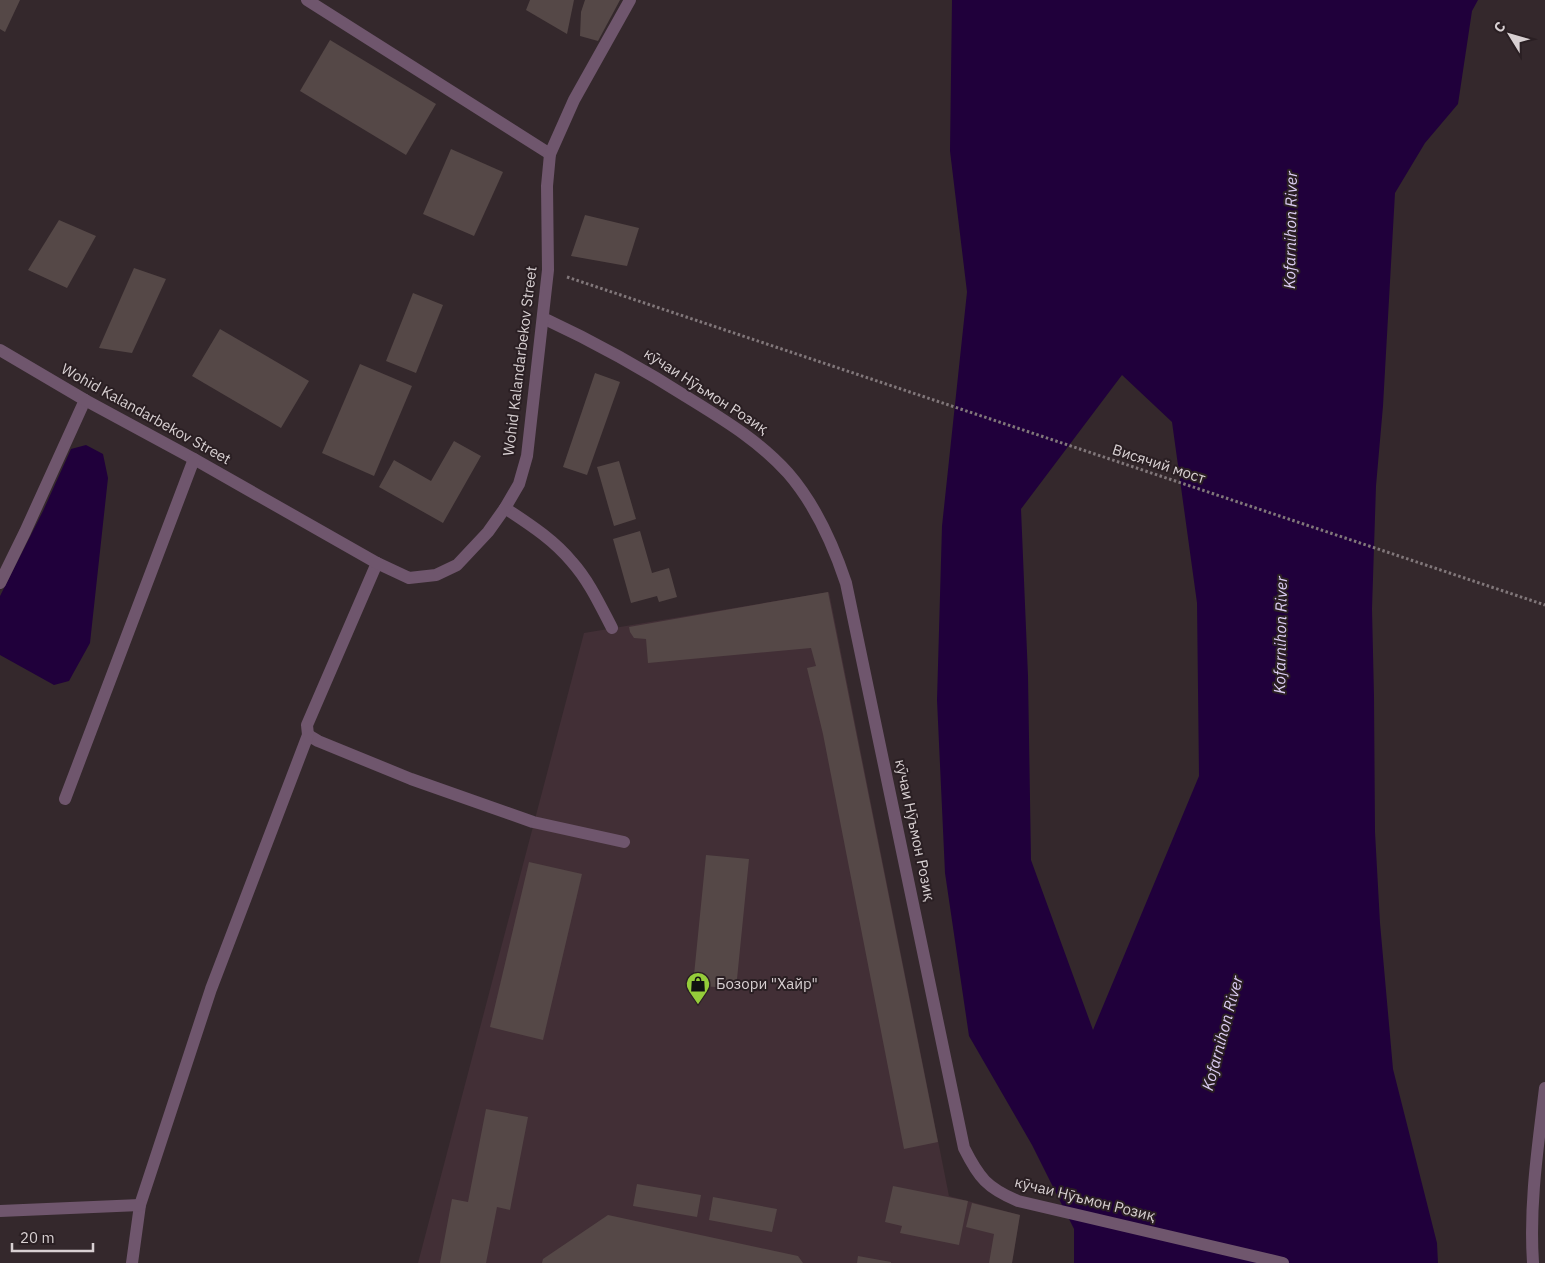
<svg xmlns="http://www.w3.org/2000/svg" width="1545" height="1263" font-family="'IBM Plex Sans',sans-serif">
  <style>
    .built { fill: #422f36 }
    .water { fill: #20003b; fill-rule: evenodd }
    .building { fill: #554847 }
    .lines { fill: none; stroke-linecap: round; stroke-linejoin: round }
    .path { stroke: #81777a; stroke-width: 3; stroke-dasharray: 2.5 2.5; stroke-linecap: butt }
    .lane { stroke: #6f566d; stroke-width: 12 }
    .street { stroke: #6f566d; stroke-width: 12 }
    .labels { text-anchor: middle; stroke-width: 4; stroke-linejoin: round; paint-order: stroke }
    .street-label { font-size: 15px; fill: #d8d0d2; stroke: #2a1f23 }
    .poi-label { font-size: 15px; fill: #d8d0d2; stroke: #2a1f23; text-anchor: start }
    .water-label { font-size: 16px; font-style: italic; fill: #dbccf2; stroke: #2a1f23 }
  </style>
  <rect width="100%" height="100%" fill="#34282c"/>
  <path class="built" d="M 829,592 L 949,1196 L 1020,1215 L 1012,1263 L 418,1263 L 584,633 Z"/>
  <g class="water">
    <path d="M 952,0 L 1478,0 L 1472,11 L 1458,104 L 1425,143 L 1395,193 L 1383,406 L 1376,486 L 1372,609 L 1374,696 L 1375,832 L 1380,923 L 1393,1069 L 1437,1243 L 1438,1263 L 1074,1263 L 1074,1229 L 1032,1145 L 969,1036 L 945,873 L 937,700 L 942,526 L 967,292 L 950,151 ZM 1122,375 L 1172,422 L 1197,603 L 1199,776 L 1093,1030 L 1031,860 L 1028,676 L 1021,509 Z"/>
    <path d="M 86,445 L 103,454 L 108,478 L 90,643 L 69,681 L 54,685 L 0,655 L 0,596 L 43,511 L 71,449 Z"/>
  </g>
  <g class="building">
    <path d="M 0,0 L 20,0 L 5,32 L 0,29 Z"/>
    <path d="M 530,0 L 574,0 L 567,34 L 526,10 Z"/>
    <path d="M 585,0 L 620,0 L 598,41 L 580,36 L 581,12 Z"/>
    <path d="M 330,40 L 436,104 L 406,155 L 300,91 Z"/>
    <path d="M 451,149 L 503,172 L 474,236 L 423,214 Z"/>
    <path d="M 585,215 L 639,228 L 627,266 L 571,256 Z"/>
    <path d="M 59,220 L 96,236 L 67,288 L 28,270 Z"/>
    <path d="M 134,268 L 166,279 L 132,353 L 99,348 Z"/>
    <path d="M 413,293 L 443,305 L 416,373 L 386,361 Z"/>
    <path d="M 220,329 L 309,381 L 281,428 L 192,376 Z"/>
    <path d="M 360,364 L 412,386 L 374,476 L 322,453 Z"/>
    <path d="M 595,373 L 620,382 L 587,475 L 563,467 Z"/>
    <path d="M 454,441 L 481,456 L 443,523 L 379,487 L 394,460 L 431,481 Z"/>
    <path d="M 619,461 L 636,519 L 614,526 L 597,467 Z"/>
    <path d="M 640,531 L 652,573 L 669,568 L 677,597 L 659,602 L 657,596 L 631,603 L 613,539 Z"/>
    <path d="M 828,592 L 938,1142 L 904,1149 L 823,734 L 807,668 L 816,666 L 811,648 L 648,663 L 646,639 L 634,638 L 630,632 L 629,627 Z"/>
    <path d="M 706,855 L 749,859 L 736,989 L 693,985 Z"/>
    <path d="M 529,862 L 582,874 L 543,1040 L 490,1027 Z"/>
    <path d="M 486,1109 L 528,1117 L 510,1210 L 497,1207 L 486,1263 L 440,1263 L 452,1199 L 468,1202 Z"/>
    <path d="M 637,1184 L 701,1195 L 697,1217 L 633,1206 Z"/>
    <path d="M 893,1186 L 968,1201 L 959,1245 L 900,1233 L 902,1226 L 885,1222 Z"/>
    <path d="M 713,1197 L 777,1209 L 772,1232 L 709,1220 Z"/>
    <path d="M 972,1203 L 1020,1215 L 1012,1263 L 989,1263 L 994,1234 L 966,1227 Z"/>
    <path d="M 608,1215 L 798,1256 L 803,1263 L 542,1263 L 543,1259 Z"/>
    <path d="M 858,1256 L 891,1262 L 891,1263 L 857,1263 Z"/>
  </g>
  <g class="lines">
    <path class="path" d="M 567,277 L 1545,605"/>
    <g class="lane">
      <path d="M 307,0 L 550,154"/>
      <path d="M 505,508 C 529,524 553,539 572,562 C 589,581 600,605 612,628"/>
      <path d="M 0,583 L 25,532 L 85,400"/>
      <path d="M 308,735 L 318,741 L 411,779 L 533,822 L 624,842"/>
      <path d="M 132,1263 L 140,1205 L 211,989 L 308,735 L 307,725 L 377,563"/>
      <path d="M 1533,1263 C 1529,1204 1538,1146 1545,1088"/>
    </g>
    <g class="street">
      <path d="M 543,318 C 597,343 645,370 695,402 C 729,423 761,443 788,473 C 815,504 833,544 846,583 L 964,1148 C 979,1178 987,1188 1018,1201 L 1283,1263"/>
      <path d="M 0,350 L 85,400 L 194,459 L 377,563 L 409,578 L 436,575 L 457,565 L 488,532 L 505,508 L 519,484 L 527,456 L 548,270 L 547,186 L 550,154 L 574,100 L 630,0"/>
      <path d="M 65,799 L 194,459"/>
      <path d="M 0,1211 L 140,1205"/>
    </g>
  </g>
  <defs>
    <g id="shop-pin" transform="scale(1.25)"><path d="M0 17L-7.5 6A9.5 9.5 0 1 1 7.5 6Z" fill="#95cc3a" stroke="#2a1f23"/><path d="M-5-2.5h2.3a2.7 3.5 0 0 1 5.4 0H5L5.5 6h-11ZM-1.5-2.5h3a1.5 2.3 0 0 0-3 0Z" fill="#111"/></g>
  </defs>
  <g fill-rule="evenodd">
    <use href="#shop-pin" x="698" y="984"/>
  </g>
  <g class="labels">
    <g class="street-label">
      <text transform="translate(520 361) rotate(-83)" y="5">Wohid Kalandarbekov Street</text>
      <text transform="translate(706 391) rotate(33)" y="5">кӯчаи Нӯъмон Розиқ</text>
      <text transform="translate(146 414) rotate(29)" y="5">Wohid Kalandarbekov Street</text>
      <text transform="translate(1159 464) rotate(18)" y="5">Висячий мост</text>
      <text transform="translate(915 830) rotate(78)" y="5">кӯчаи Нӯъмон Розиқ</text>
      <text transform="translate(1085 1199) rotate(14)" y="5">кӯчаи Нӯъмон Розиқ</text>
    </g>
    <g class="poi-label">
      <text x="716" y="989">Бозори "Хайр"</text>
    </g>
    <g class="water-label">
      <text transform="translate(1290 230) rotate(-89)" y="6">Kofarnihon River</text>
      <text transform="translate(1280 635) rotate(-89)" y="6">Kofarnihon River</text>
      <text transform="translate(1222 1033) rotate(-75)" y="6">Kofarnihon River</text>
    </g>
  </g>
  <g transform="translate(1510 35) rotate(307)" stroke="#2a1f23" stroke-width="4" paint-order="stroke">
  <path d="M0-4L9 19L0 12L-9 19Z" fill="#d8d0d2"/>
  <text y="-8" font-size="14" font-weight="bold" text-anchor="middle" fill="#d8d0d2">С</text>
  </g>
  <path d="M12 1243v8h81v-8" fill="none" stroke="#d8d0d2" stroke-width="2.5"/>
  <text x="20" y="1243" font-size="15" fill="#d8d0d2" stroke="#2a1f23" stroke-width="4" paint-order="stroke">20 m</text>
</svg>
